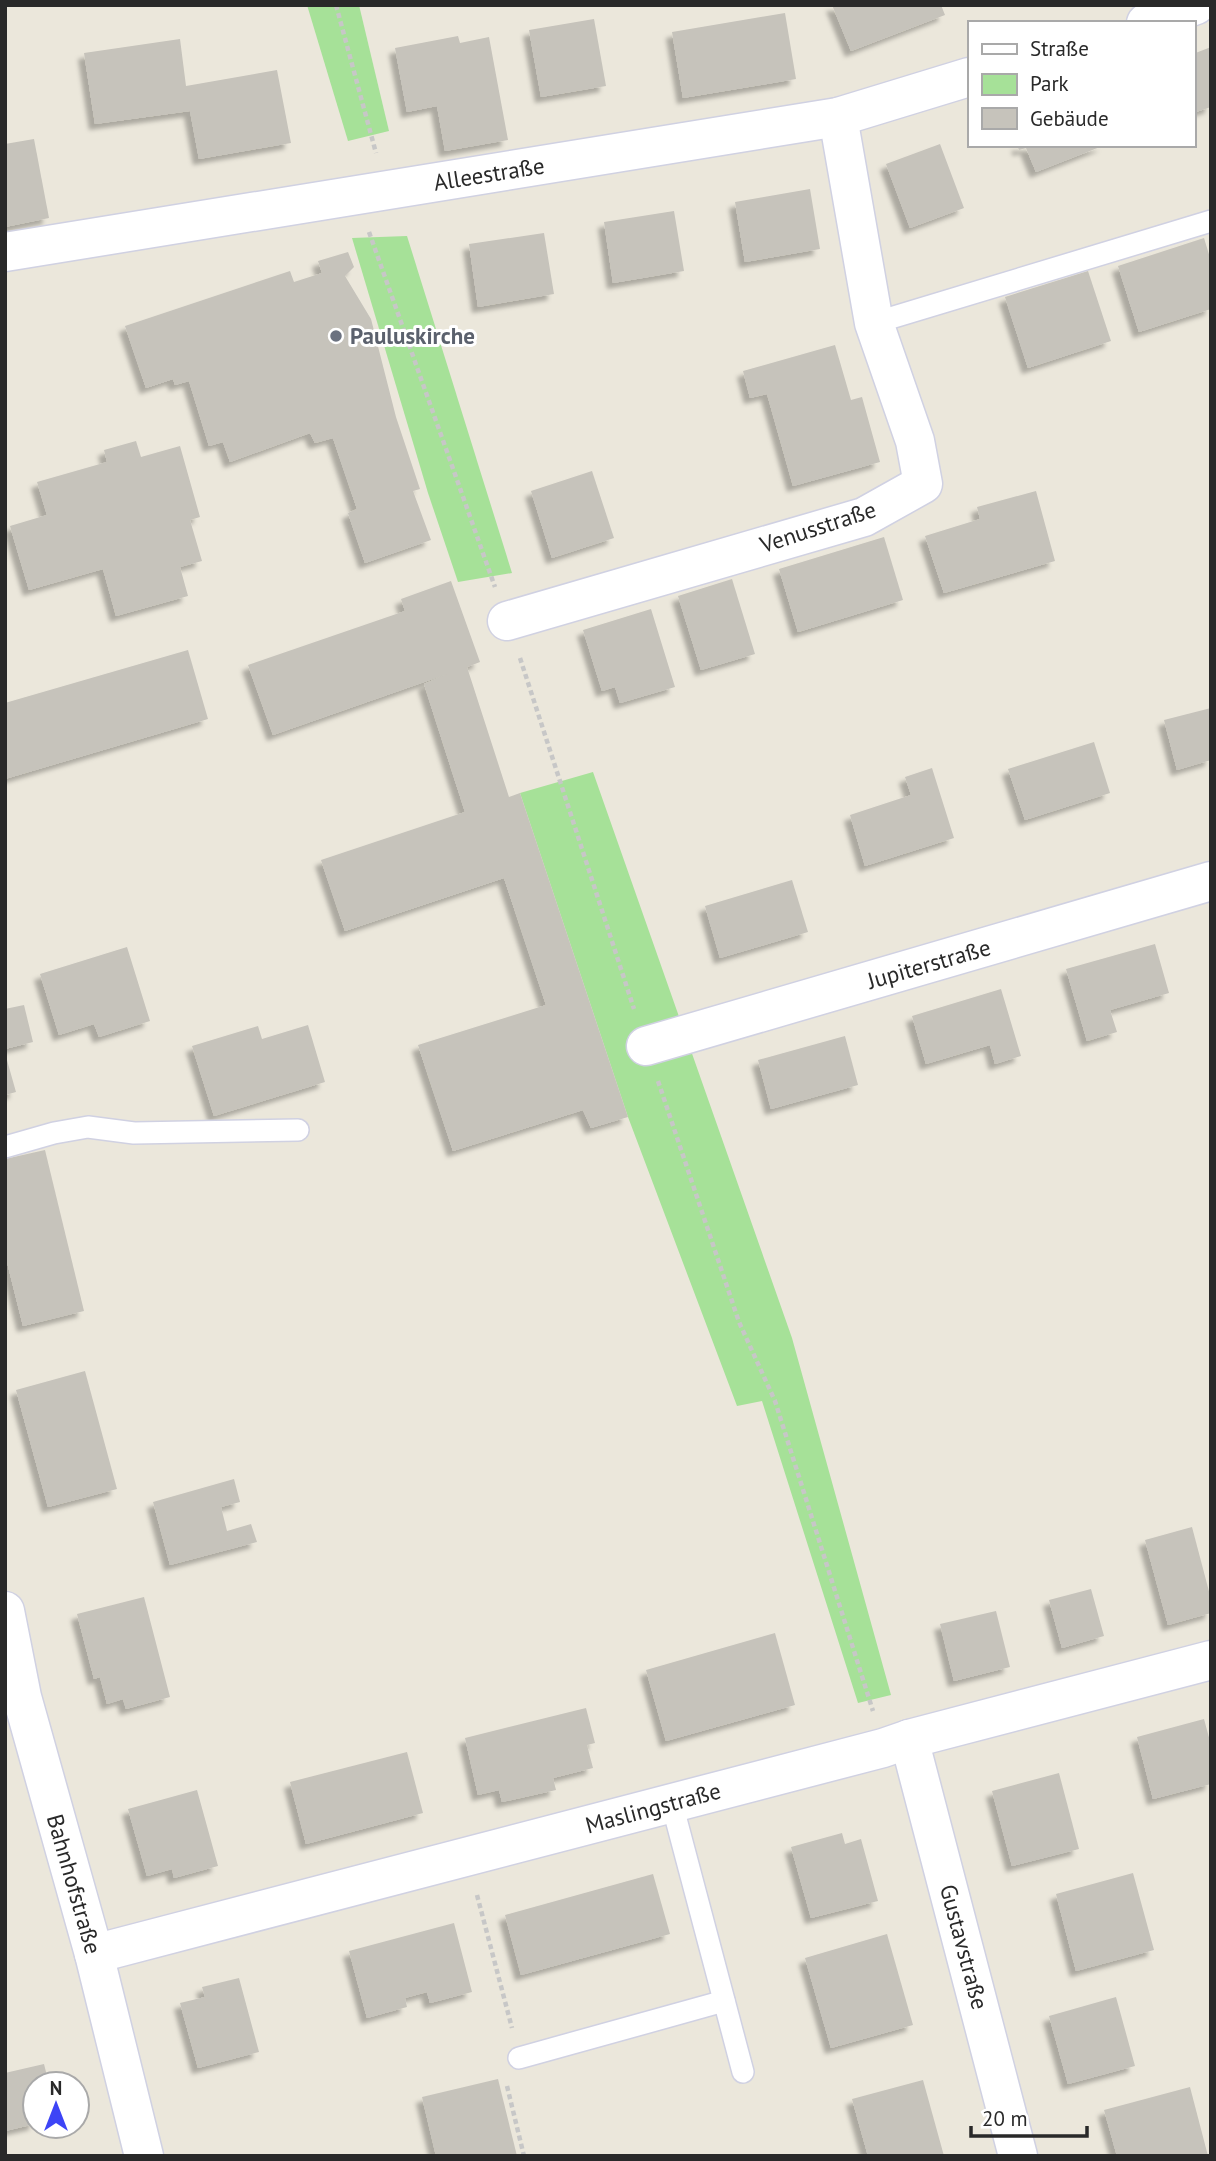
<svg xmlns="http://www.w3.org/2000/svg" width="1216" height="2161" font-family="'PT Sans',sans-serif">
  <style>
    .green { fill: #a6e198 }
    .building { fill: #c6c3bb; filter: url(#shadow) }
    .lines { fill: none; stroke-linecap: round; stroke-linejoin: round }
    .lane-casing { stroke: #d0d1e2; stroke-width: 24 }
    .street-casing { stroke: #d0d1e2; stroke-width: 41 }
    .secondary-casing { stroke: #d0d1e2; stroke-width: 41 }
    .path { stroke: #c7c7c7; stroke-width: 4.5; stroke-dasharray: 5 3.5; stroke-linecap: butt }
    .lane { stroke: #fff; stroke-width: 21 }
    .street { stroke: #fff; stroke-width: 38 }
    .secondary { stroke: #fff; stroke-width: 38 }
    .worship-dot { fill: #6b7280; stroke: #fff; stroke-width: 2.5 }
    .labels { text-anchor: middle; stroke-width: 6; stroke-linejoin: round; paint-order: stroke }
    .street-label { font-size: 23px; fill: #292929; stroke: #fff }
    .worship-label { font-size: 23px; font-weight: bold; fill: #5b616d; stroke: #fff; text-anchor: start }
  </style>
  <defs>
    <filter id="shadow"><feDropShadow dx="-6" dy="6" stdDeviation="2" flood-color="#0004"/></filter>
  </defs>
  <rect width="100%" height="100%" fill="#ebe7db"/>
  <g class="green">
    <path d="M 307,5 L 359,5 L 389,131 L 348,141 Z"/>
    <path d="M 407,236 L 512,573 L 458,582 L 428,493 L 352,238 Z"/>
    <path d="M 593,772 L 792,1338 L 891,1695 L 858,1703 L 762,1401 L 737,1406 L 628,1117 L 520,793 Z"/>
  </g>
  <g class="building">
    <path d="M 832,5 L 941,5 L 945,15 L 851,51 Z"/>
    <path d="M 785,13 L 796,79 L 683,98 L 672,32 Z"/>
    <path d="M 594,19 L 606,86 L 541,97 L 529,30 Z"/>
    <path d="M 458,36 L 460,43 L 489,37 L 508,140 L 445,151 L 437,106 L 407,112 L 395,48 Z"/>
    <path d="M 180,39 L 186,86 L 277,70 L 291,143 L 199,159 L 190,111 L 95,124 L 84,53 Z"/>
    <path d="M 1211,47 L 1211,107 L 1193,113 L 1193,54 Z"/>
    <path d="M 34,139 L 49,218 L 5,227 L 5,144 Z"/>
    <path d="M 940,144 L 964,208 L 910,228 L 886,164 Z"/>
    <path d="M 1017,145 L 1105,145 L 1036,172 L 1026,148 L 1019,150 Z"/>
    <path d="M 810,189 L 820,249 L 745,262 L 735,202 Z"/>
    <path d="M 674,211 L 684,271 L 613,283 L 604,222 Z"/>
    <path d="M 544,233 L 554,294 L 478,307 L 469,244 Z"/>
    <path d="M 1204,238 L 1211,261 L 1211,309 L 1139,332 L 1118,266 Z"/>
    <path d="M 348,252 L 354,267 L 345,276 L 371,319 L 396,417 L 420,489 L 413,491 L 431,540 L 365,563 L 348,513 L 357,509 L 333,438 L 315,443 L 310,433 L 230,462 L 223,442 L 209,446 L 189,381 L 175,385 L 173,379 L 146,388 L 125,326 L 290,271 L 294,282 L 322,273 L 318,261 Z"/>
    <path d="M 1088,271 L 1111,341 L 1028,368 L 1005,297 Z"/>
    <path d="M 835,345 L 851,400 L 862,397 L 880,462 L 793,486 L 767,394 L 750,398 L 743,371 Z"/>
    <path d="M 136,441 L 141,457 L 180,446 L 200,517 L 190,520 L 202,561 L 180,567 L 188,596 L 116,616 L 103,569 L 29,590 L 10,526 L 47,515 L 37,482 L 107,462 L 104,450 Z"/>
    <path d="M 592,471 L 614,538 L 552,558 L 531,491 Z"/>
    <path d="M 1036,491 L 1055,561 L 944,593 L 925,536 L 980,519 L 977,507 Z"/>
    <path d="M 884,537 L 903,600 L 798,632 L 779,569 Z"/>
    <path d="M 732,579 L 755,654 L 701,670 L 678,596 Z"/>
    <path d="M 451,581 L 480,662 L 467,667 L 509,797 L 520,793 L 628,1117 L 591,1128 L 583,1110 L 453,1151 L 418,1045 L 546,1005 L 504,878 L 345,931 L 321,860 L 465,812 L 424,684 L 447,674 L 273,735 L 248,665 L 405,611 L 401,599 Z"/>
    <path d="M 651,609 L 675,687 L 620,703 L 615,687 L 602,691 L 583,630 Z"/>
    <path d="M 188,650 L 208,719 L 5,779 L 5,703 Z"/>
    <path d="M 1211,708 L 1211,760 L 1177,770 L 1164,720 Z"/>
    <path d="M 1094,742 L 1110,793 L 1025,820 L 1008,769 Z"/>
    <path d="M 932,768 L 954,838 L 865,866 L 850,815 L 911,795 L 905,777 Z"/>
    <path d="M 792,880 L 808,932 L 720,958 L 705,906 Z"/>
    <path d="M 1155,944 L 1169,993 L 1110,1010 L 1117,1032 L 1087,1041 L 1066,969 Z"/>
    <path d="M 127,947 L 150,1021 L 99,1037 L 94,1024 L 59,1035 L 40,974 Z"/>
    <path d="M 1001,989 L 1021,1056 L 995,1064 L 990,1045 L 926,1064 L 912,1016 Z"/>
    <path d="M 24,1005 L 33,1042 L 5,1049 L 5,1009 Z"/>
    <path d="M 308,1025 L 325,1082 L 214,1116 L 192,1046 L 258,1026 L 262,1039 Z"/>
    <path d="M 845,1036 L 858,1085 L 771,1109 L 758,1060 Z"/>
    <path d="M 5,1053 L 16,1092 L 5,1095 Z"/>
    <path d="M 45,1150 L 84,1311 L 23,1326 L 5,1254 L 5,1159 Z"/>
    <path d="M 85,1371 L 117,1489 L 48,1507 L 16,1390 Z"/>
    <path d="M 234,1479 L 240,1502 L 221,1507 L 227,1531 L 251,1524 L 257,1542 L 170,1565 L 153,1502 Z"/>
    <path d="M 1192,1527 L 1211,1599 L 1211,1613 L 1168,1625 L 1145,1540 Z"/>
    <path d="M 1091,1589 L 1104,1636 L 1062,1648 L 1049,1600 Z"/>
    <path d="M 144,1597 L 170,1697 L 126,1709 L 123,1699 L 107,1704 L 100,1677 L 94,1679 L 77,1614 Z"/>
    <path d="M 996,1611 L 1010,1667 L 954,1681 L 940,1624 Z"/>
    <path d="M 775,1633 L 795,1705 L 666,1741 L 646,1670 Z"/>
    <path d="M 586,1708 L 595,1743 L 587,1745 L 593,1768 L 553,1778 L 556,1790 L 502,1802 L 499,1790 L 478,1795 L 465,1738 Z"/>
    <path d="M 1204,1719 L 1211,1745 L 1211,1784 L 1153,1799 L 1137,1737 Z"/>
    <path d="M 407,1752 L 423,1813 L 306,1844 L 290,1782 Z"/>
    <path d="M 1059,1773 L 1079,1849 L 1012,1866 L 992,1791 Z"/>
    <path d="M 197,1790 L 218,1866 L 174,1878 L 172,1869 L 147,1876 L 128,1809 Z"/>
    <path d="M 842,1833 L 845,1844 L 861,1839 L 878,1901 L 811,1918 L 791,1847 Z"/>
    <path d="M 1133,1873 L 1154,1950 L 1076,1971 L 1056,1894 Z"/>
    <path d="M 653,1874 L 670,1934 L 521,1975 L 505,1915 Z"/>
    <path d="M 454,1923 L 472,1992 L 430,2003 L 427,1992 L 405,1998 L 407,2007 L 367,2018 L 349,1951 Z"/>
    <path d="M 887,1934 L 913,2025 L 831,2048 L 805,1958 Z"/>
    <path d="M 239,1978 L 259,2052 L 198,2068 L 180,2003 L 205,1997 L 202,1987 Z"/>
    <path d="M 1116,1997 L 1135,2066 L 1068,2084 L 1049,2016 Z"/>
    <path d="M 44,2064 L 49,2084 L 35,2084 L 35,2124 L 5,2131 L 5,2073 Z"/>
    <path d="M 498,2079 L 517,2156 L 436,2156 L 422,2097 Z"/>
    <path d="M 923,2080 L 944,2156 L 868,2156 L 852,2099 Z"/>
    <path d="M 1190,2087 L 1208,2156 L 1117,2156 L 1104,2110 Z"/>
  </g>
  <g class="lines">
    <g class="lane-casing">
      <g id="lane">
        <path d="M 874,323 L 1211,221"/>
        <path d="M 5,1147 L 54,1133 L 88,1127 L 134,1133 L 298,1130"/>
        <path d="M 672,1804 L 743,2072"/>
        <path d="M 519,2058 L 724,2001"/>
      </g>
    </g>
    <g class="street-casing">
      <g id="street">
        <path d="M 1146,23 L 1196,5"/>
        <path d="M 5,252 L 838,117 L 969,77"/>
        <path d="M 507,621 L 864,517 L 923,484 L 915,441 L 874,323 L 838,117"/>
        <path d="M 646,1046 L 1211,881"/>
        <path d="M 909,1739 L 1018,2156"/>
        <path d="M 94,1954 L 883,1748 L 909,1739 L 1211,1660"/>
      </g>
    </g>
    <g class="secondary-casing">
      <path id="secondary" d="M 5,1611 L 22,1697 L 94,1954 L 144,2156"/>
    </g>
    <g class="path">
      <path d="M 336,5 L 376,153"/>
      <path d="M 369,232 L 495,587"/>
      <path d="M 520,658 L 634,1009"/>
      <path d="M 658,1081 L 739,1322 L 775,1401 L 873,1711"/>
      <path d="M 477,1895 L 512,2028"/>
      <path d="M 507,2086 L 524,2156"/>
    </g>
    <use href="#lane" class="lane"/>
    <use href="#street" class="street"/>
    <use href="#secondary" class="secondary"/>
  </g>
  <circle class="worship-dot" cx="336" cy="336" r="7"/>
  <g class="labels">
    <g class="street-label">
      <text transform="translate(489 174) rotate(-9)" y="8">Alleestraße</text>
      <text transform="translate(818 527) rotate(-18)" y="8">Venusstraße</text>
      <text transform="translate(929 964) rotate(-16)" y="8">Jupiterstraße</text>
      <text transform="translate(653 1808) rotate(-15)" y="8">Maslingstraße</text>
      <text transform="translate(74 1884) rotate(74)" y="8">Bahnhofstraße</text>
      <text transform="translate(964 1947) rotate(75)" y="8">Gustavstraße</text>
    </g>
    <g class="worship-label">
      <text x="350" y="344">Pauluskirche</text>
    </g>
  </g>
  <rect width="1216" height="2161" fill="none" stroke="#292929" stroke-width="14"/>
  <rect x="968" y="21" width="228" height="126" fill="#ffffff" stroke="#a9a9a9" stroke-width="2"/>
  <rect x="982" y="44" width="35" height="10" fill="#ffffff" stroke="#a9a9a9" stroke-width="2"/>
  <text x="1030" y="56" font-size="21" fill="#292929">Straße</text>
  <rect x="982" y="74" width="35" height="21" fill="#a6e198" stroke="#a9a9a9" stroke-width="2"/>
  <text x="1030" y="91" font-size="21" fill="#292929">Park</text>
  <rect x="982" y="108" width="35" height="21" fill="#c6c3bb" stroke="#a9a9a9" stroke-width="2"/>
  <text x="1030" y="126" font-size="21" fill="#292929">Gebäude</text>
  <g transform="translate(56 2105)"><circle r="33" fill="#ffffff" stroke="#a9a9a9" stroke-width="2"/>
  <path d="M0-5L12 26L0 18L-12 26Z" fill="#3d44f6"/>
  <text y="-10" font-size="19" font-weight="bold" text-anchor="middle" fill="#292929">N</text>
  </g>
  <path d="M971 2126v10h116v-10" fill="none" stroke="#292929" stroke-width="3.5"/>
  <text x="982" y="2126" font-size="21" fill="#292929" stroke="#ffffff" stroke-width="5" paint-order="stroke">20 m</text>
</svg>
